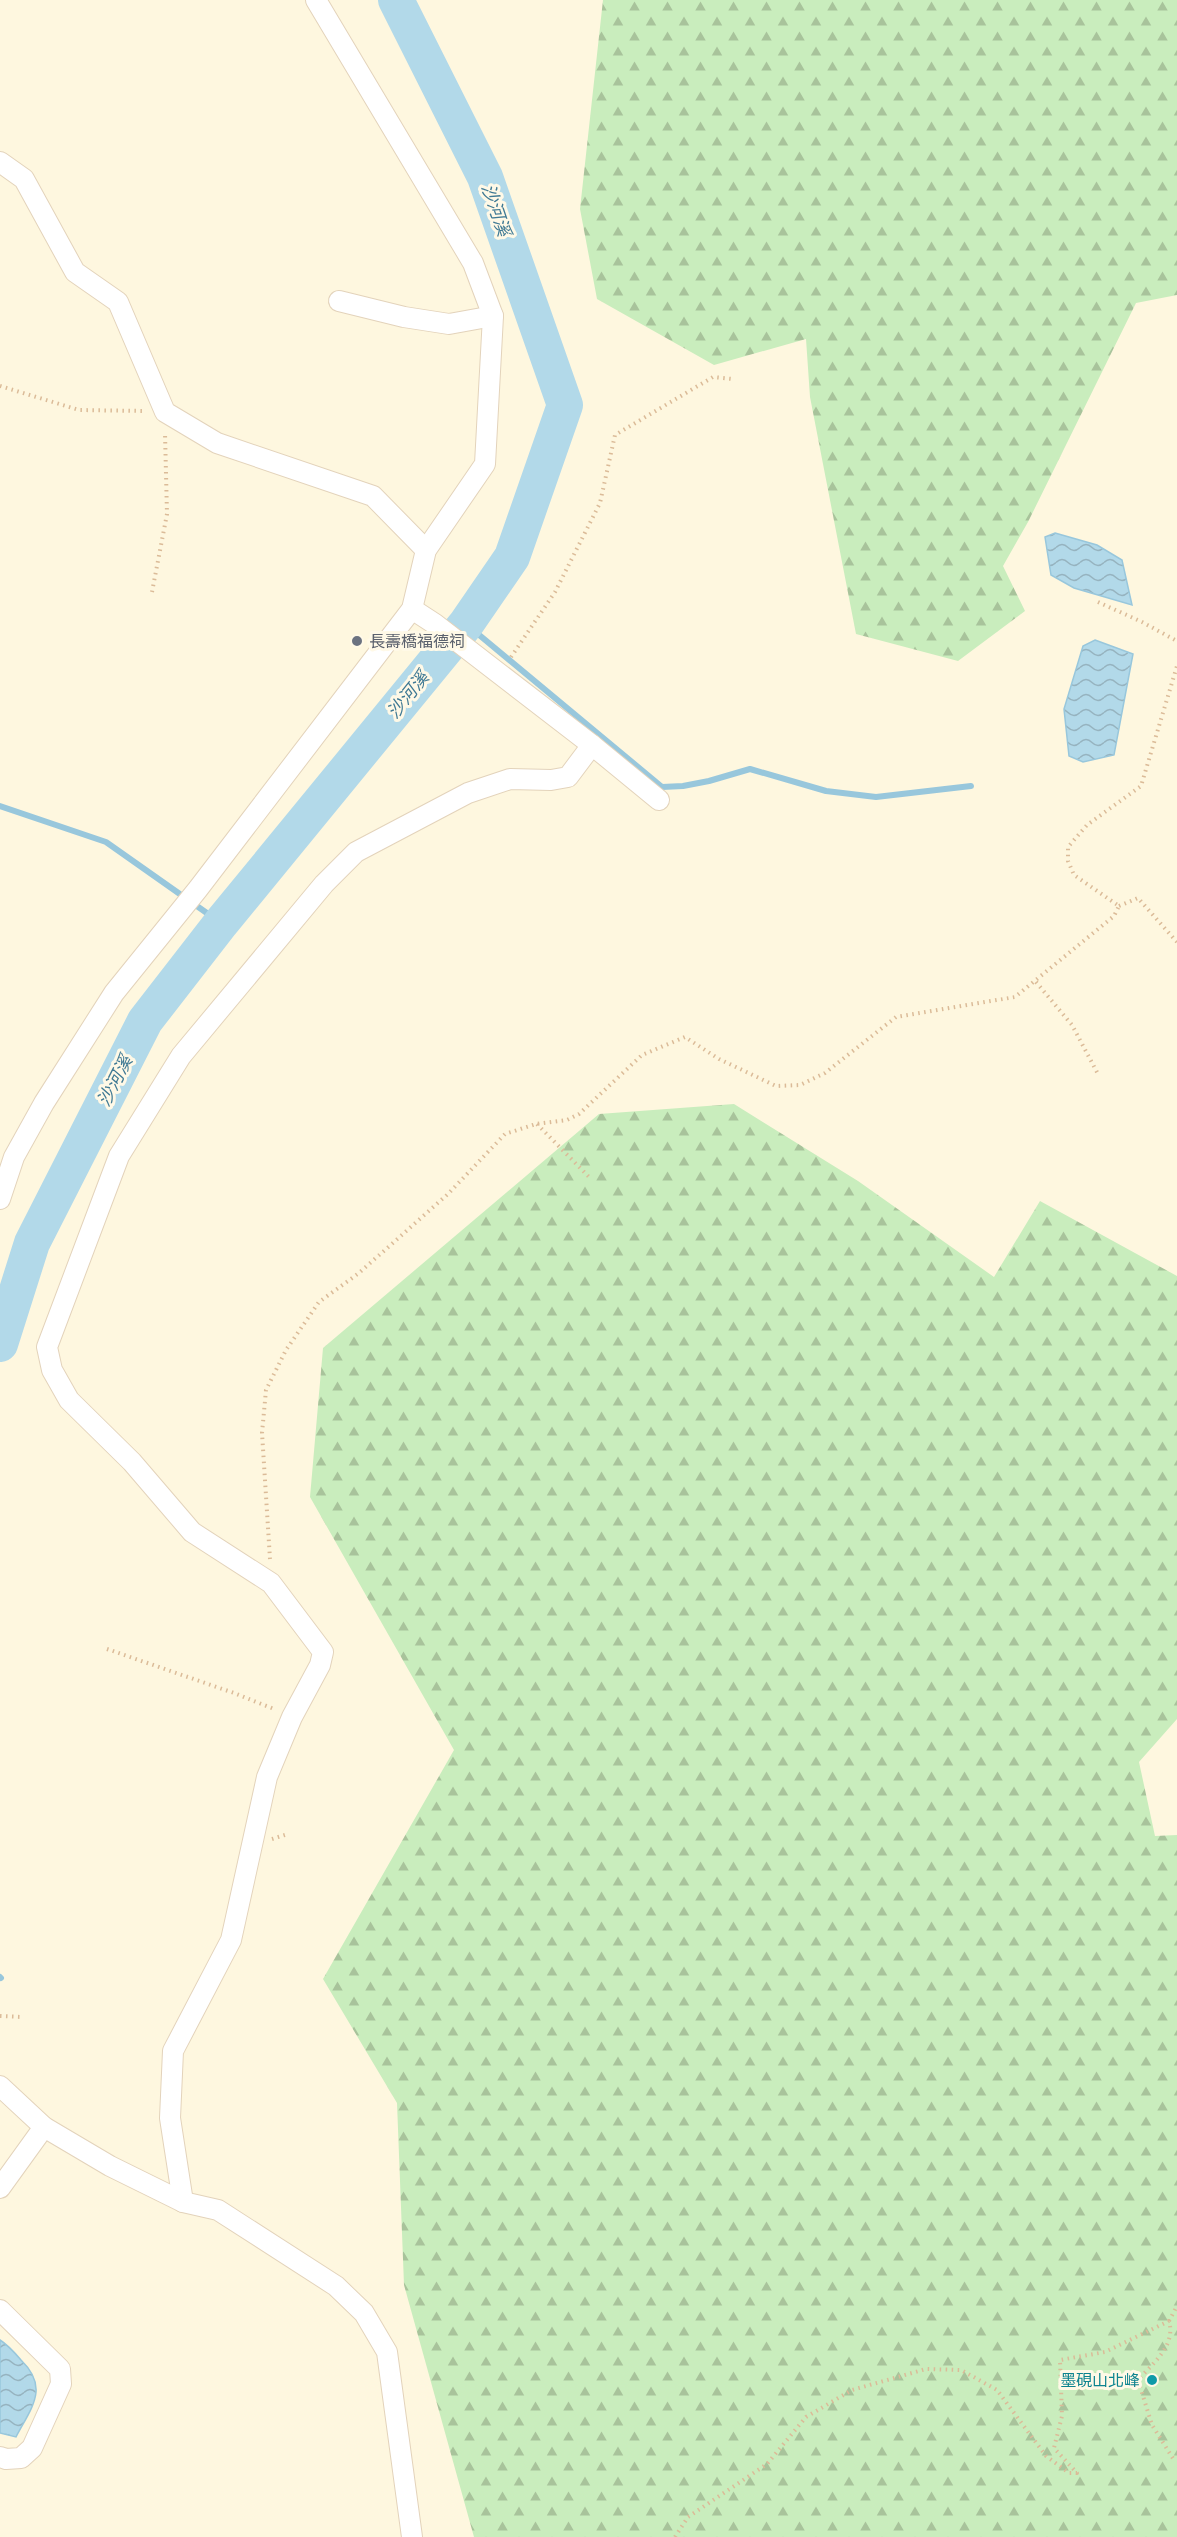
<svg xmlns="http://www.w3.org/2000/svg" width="1177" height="2537" font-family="Montserrat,'Noto Sans TC',sans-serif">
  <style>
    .forest { fill: url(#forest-firs) }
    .water { fill: url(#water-waves); stroke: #98c7dc; stroke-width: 1.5 }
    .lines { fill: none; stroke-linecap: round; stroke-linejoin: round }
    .stream { stroke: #98c7dc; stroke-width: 6 }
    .river { stroke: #b2d9e9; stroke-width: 36 }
    .minor-casing { stroke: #e3d3bb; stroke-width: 22 }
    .path { stroke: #dbbb98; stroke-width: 4; stroke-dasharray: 1.5 4.5; stroke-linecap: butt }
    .minor { stroke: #fff; stroke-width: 20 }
    .worship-dot { fill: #6b7280; stroke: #fff9e7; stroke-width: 2 }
    .culture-dot { fill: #0f9aa8; stroke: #fff9e7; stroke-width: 2 }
    .labels { text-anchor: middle; stroke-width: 6; stroke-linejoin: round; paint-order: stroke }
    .worship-label { font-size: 16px; fill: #5b616d; stroke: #fff9e7; text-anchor: start }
    .culture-label { font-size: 16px; fill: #0d838f; stroke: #fff9e7; text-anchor: end }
    .water-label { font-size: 18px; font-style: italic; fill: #3f7994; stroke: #fff9e7 }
  </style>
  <defs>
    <pattern id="forest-firs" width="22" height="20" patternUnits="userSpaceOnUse" patternTransform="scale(1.5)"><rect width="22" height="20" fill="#c9edbd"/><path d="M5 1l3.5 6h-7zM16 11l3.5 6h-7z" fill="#a8c39b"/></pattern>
    <pattern id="water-waves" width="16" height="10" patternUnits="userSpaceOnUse" patternTransform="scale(1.5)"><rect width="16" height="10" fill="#b2d9e9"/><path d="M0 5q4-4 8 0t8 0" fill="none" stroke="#96b3bf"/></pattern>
  </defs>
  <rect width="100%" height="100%" fill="#fef7df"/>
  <g class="forest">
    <path d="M 603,0 L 1177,0 L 1177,295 L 1136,303 L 1028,522 L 1003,566 L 1025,611 L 958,661 L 856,634 L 810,397 L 806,339 L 714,365 L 597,299 L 580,209 Z"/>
    <path d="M 734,1104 L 858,1181 L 994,1277 L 1040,1201 L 1177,1276 L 1177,1719 L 1139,1762 L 1155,1836 L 1177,1835 L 1177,2537 L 474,2537 L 404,2285 L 397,2103 L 323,1979 L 454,1750 L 310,1497 L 323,1348 L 599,1114 Z"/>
  </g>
  <g class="water">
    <path d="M 1055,533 L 1097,545 L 1122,560 L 1132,605 L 1074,588 L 1051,575 L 1045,537 Z"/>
    <path d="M 1095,640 L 1133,654 L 1114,755 L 1083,762 L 1069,756 L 1064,709 L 1083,646 Z"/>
    <path d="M 0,2340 C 8,2345 15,2353 21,2360 C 50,2388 31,2408 16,2437 L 0,2433 Z"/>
  </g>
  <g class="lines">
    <g class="stream">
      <path d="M 466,624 L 662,787 L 683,786 L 709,781 L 750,769 L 826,791 L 876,797 L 971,786"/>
      <path d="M 0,806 L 106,842 L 221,923"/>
      <path d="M 0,1977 L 1,1978"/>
    </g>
    <path class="river" d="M 0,1344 L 32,1243 L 145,1021 L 221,923 L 466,624 L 512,557 L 565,405 L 485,177 L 396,0"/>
    <g class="minor-casing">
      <g id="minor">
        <path d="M 0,162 L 24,179 L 75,272 L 118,302 L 165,412 L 217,443 L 373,496 L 426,550"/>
        <path d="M 339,301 L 404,317 L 449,324 L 493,316"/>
        <path d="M 412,609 L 435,624 L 592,745 L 659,800"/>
        <path d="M 0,1199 L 14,1157 L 44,1103 L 114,993 L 198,889 L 412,609 L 426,550 L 485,464 L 493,316 L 473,263 L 316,0"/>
        <path d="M 0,2086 L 44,2127 L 110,2166 L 183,2202 L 218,2210 L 336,2286 L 364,2313 L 387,2352 L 412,2537"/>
        <path d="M 0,2188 L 44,2127"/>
        <path d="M 183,2202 L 170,2118 L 173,2051 L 231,1940 L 267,1777 L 292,1717 L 320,1665 L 323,1652 L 271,1583 L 192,1532 L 132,1462 L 69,1400 L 52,1370 L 47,1347 L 119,1156 L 181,1056 L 324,884 L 356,852 L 468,793 L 510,779 L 551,780 L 568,777 L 592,745"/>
        <path d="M 0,2310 L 60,2369 L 61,2384 L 32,2448 L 21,2458 L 6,2459 L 0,2457"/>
      </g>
    </g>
    <g class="path">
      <path d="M 0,386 L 79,410 L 146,411"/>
      <path d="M 152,592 L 167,514 L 165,433"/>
      <path d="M 1098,602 L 1142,622 L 1177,641"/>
      <path d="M 511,657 L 555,592 L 600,503 L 615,435 L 713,377 L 732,379"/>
      <path d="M 1119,906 L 1138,898 L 1177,942"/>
      <path d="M 1036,982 L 1072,1025 L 1098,1074"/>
      <path d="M 537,1124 L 589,1177"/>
      <path d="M 270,1559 L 262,1433 L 266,1390 L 286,1350 L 319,1302 L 359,1273 L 448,1194 L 505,1134 L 536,1124 L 567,1120 L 579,1114 L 642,1055 L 685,1037 L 719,1059 L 776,1086 L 800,1085 L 825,1073 L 896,1017 L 1015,997 L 1114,916 L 1119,906 L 1074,875 L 1068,861 L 1068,847 L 1087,825 L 1141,786 L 1177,666"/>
      <path d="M 107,1649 L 234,1693 L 274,1709"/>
      <path d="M 272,1839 L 288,1834"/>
      <path d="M 0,2016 L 22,2017"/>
      <path d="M 1169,2321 L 1177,2306"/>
      <path d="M 675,2537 L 688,2517 L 767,2464 L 806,2417 L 852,2390 L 926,2369 L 961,2370 L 997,2390 L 1046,2456 L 1069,2473 L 1077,2473 L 1054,2448 L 1062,2416 L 1060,2360 L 1105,2352 L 1169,2321 C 1176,2346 1153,2363 1138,2380 L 1152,2425 L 1174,2460"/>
    </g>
    <use href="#minor" class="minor"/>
  </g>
  <circle class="worship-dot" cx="357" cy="641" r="6"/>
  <circle class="culture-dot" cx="1152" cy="2380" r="6"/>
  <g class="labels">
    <g class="worship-label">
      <text x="369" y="647">長壽橋福德祠</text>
    </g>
    <g class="culture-label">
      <text x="1140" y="2386">墨硯山北峰</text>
    </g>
    <g class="water-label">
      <text transform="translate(496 210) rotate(71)" y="6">沙河溪</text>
      <text transform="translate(408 695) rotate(-51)" y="6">沙河溪</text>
      <text transform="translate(115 1081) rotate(-63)" y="6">沙河溪</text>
    </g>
  </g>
</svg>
